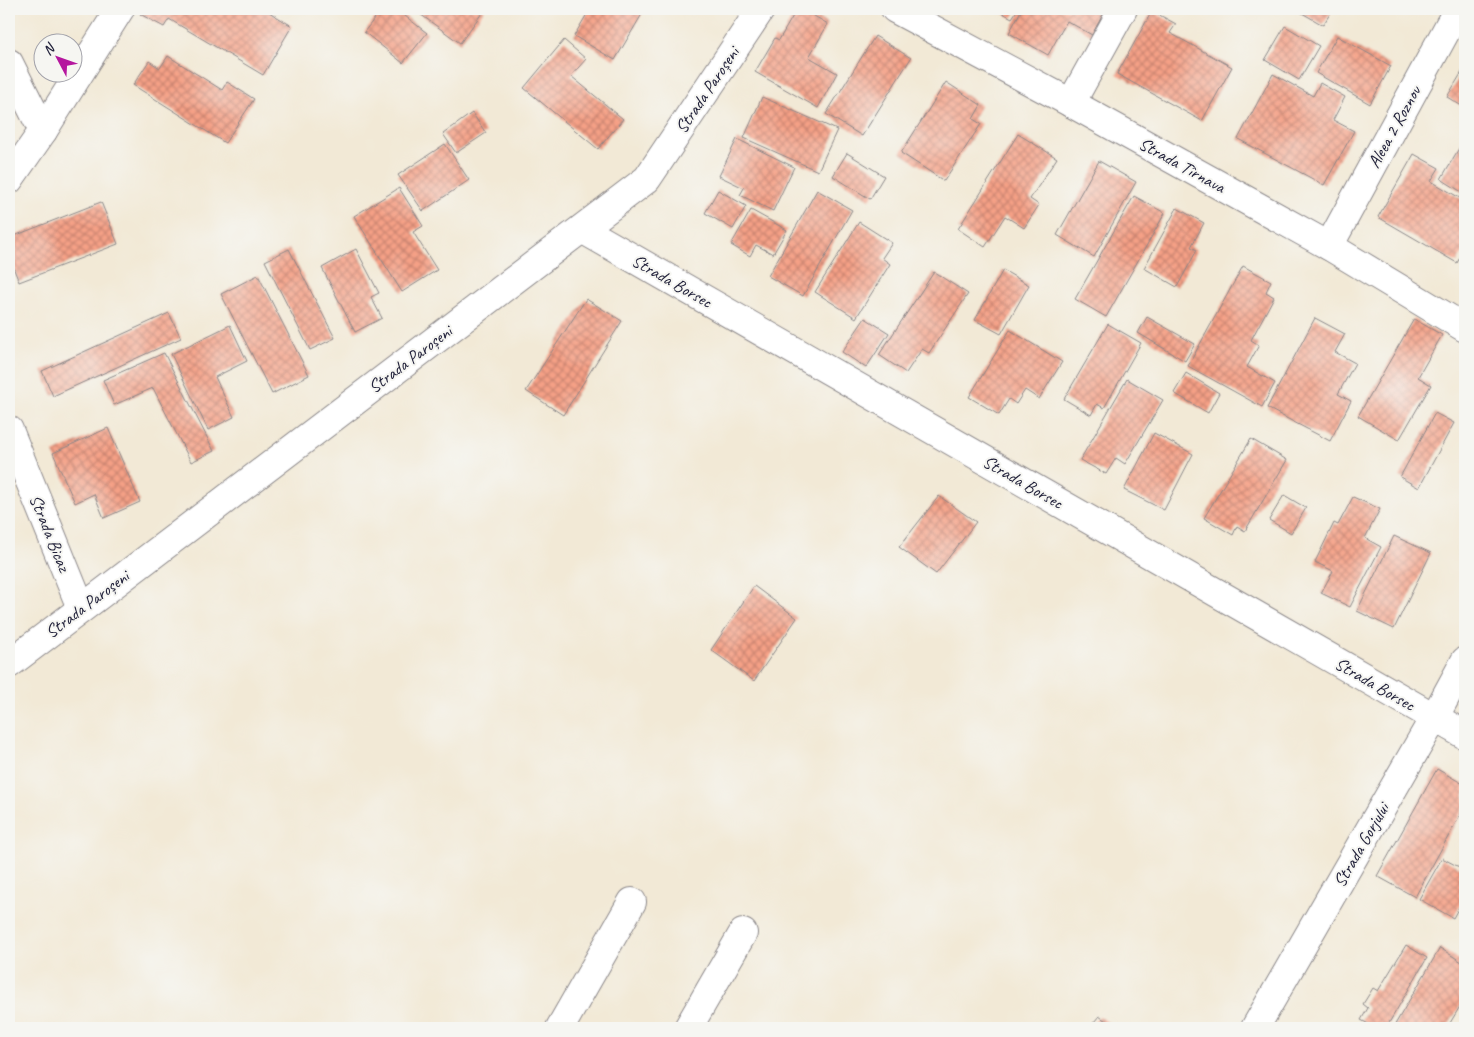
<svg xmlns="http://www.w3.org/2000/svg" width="1474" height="1037" font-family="Caveat,sans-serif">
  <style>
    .building { fill: url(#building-cross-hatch) }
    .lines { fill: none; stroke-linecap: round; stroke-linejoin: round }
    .minor-casing { stroke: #8a8688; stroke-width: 30 }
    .minor { stroke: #fff; stroke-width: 28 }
    .labels { text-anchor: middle; stroke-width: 4; stroke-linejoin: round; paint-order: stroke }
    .street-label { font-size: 18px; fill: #22223b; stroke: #f6f6f2 }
  </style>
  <defs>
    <pattern id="building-cross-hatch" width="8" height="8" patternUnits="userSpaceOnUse" patternTransform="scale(1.25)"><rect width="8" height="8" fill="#f5a086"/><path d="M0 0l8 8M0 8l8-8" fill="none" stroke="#c6826f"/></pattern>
  </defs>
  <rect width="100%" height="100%" fill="#f6f6f2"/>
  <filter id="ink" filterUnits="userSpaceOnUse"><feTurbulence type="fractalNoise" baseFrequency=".02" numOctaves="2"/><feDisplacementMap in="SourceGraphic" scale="10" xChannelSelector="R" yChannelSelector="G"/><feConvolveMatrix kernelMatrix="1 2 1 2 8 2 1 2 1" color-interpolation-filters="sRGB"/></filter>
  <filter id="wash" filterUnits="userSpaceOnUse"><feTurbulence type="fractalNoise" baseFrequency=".0096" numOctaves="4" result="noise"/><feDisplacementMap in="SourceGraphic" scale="20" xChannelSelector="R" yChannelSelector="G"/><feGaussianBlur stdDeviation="1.12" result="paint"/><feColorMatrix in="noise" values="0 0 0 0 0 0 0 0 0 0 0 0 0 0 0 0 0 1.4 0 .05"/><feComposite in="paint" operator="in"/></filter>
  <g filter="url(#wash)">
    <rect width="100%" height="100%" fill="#f2e9d6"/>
    <g id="blocks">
      <g class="building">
        <path d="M 143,9 L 264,9 L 292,26 L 263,75 L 169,19 L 164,27 L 140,14 Z"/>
        <path d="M 382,9 L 396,9 L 427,33 L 403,63 L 364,32 Z"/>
        <path d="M 413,9 L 485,9 L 460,43 Z"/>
        <path d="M 590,9 L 645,9 L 615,60 L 574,36 Z"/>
        <path d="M 797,9 L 802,9 L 828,24 L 809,57 L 837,73 L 818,108 L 755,72 L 775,38 L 779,40 Z"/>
        <path d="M 995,9 L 1018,9 L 1012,18 Z"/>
        <path d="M 1022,9 L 1106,9 L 1092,35 L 1067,21 L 1048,55 L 1009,33 Z"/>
        <path d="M 1295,9 L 1333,9 L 1323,25 Z"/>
        <path d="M 1152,11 L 1176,24 L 1170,33 L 1232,67 L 1202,121 L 1117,74 Z"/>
        <path d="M 1285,26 L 1319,46 L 1299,80 L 1265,60 Z"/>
        <path d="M 875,36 L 911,58 L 862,136 L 826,114 Z"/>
        <path d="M 1337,36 L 1391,66 L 1370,104 L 1316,73 Z"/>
        <path d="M 564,40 L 586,59 L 571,76 L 623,119 L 598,149 L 524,88 Z"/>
        <path d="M 168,56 L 222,90 L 227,82 L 254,99 L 225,143 L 133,85 L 149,61 L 160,68 Z"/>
        <path d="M 1465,67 L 1465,108 L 1447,97 Z"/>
        <path d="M 1273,74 L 1313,96 L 1320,83 L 1345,97 L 1333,120 L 1354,131 L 1324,185 L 1238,139 Z"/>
        <path d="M 946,82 L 981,105 L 973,119 L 981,124 L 944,181 L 901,153 Z"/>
        <path d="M 762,97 L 837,130 L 818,171 L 744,138 Z"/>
        <path d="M 472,113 L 486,133 L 456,153 L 443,134 Z"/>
        <path d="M 1018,134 L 1057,158 L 1030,199 L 1039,205 L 1024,228 L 1005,216 L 985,247 L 958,229 Z"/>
        <path d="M 1465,138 L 1465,194 L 1441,179 Z"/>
        <path d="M 737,139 L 794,167 L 773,211 L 740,195 L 744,188 L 719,176 Z"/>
        <path d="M 445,144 L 469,180 L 423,211 L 398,175 Z"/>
        <path d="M 847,153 L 884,176 L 870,199 L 833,176 Z"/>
        <path d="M 1414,154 L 1439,168 L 1431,181 L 1465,201 L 1465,249 L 1457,263 L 1378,217 Z"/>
        <path d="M 1099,161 L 1136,182 L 1094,257 L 1057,235 Z"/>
        <path d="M 399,188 L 423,226 L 413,232 L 437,270 L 402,292 L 354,216 Z"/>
        <path d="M 718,190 L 746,206 L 733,229 L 705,213 Z"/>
        <path d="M 817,190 L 852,210 L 803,296 L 768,276 Z"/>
        <path d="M 1134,196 L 1165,213 L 1106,317 L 1075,299 Z"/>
        <path d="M 101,202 L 118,244 L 19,282 L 9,257 L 9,238 Z"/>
        <path d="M 1177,208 L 1204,223 L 1191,247 L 1197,250 L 1177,287 L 1144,268 Z"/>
        <path d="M 751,210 L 787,230 L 773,254 L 756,245 L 750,256 L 731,245 Z"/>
        <path d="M 859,222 L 892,243 L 882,258 L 890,264 L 856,318 L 815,292 Z"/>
        <path d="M 289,249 L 335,338 L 310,350 L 265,261 Z"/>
        <path d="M 356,249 L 379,293 L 371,297 L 382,318 L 355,332 L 322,268 Z"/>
        <path d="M 1243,266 L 1271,281 L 1266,292 L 1274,297 L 1251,340 L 1259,345 L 1247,367 L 1275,383 L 1262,407 L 1188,366 Z"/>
        <path d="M 1003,270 L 1029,285 L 1001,334 L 975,320 Z"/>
        <path d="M 934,272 L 968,294 L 929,353 L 922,349 L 906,373 L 879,355 Z"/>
        <path d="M 258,275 L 309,375 L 272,394 L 221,294 Z"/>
        <path d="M 586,299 L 622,321 L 563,415 L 526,391 Z"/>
        <path d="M 169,313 L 181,338 L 53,396 L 42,371 Z"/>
        <path d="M 1147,317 L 1195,344 L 1185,361 L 1138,333 Z"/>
        <path d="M 865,318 L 889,333 L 866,368 L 842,352 Z"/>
        <path d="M 1315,318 L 1345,334 L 1335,352 L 1355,363 L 1338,394 L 1351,401 L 1330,441 L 1267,408 Z"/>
        <path d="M 1414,319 L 1442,335 L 1418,377 L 1431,385 L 1399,440 L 1358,416 Z"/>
        <path d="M 1108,324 L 1141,343 L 1104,408 L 1097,404 L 1091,415 L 1064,399 Z"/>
        <path d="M 230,325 L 247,361 L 215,377 L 234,417 L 208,430 L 171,354 Z"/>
        <path d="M 1010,330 L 1062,362 L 1039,399 L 1025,390 L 1016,404 L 1009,399 L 999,415 L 969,397 Z"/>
        <path d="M 164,353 L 214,451 L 191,462 L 153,388 L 114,405 L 103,380 Z"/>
        <path d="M 1186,373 L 1219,393 L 1208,413 L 1174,393 Z"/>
        <path d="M 1127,379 L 1163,400 L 1125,464 L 1116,458 L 1106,474 L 1080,460 Z"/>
        <path d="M 1435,413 L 1454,423 L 1419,488 L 1400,477 Z"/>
        <path d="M 108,428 L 140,502 L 104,518 L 94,494 L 75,503 L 53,453 Z"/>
        <path d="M 1154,433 L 1193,454 L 1164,510 L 1124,490 Z"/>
        <path d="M 1251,439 L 1287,460 L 1245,531 L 1237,526 L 1233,535 L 1204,518 Z"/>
        <path d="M 1284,495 L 1306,508 L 1291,533 L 1269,520 Z"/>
        <path d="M 939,496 L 976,522 L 936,574 L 899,547 Z"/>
        <path d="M 1353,497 L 1380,509 L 1365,538 L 1381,547 L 1350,607 L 1321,593 L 1333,571 L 1315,562 L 1334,523 L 1338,525 Z"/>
        <path d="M 1394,536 L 1431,553 L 1394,629 L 1357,611 Z"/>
        <path d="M 754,586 L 797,618 L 754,681 L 711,650 Z"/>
        <path d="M 1437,769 L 1465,785 L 1465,806 L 1415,897 L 1377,876 Z"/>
        <path d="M 1465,856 L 1465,896 L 1453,918 L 1419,899 L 1442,858 L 1459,867 Z"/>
        <path d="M 1406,945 L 1427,958 L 1386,1028 L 1376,1028 L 1361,1020 L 1368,1008 L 1363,1004 L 1373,988 L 1378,991 Z"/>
        <path d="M 1440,948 L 1465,964 L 1465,998 L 1447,1028 L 1393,1028 Z"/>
        <path d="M 1099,1016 L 1116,1028 L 1089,1028 Z"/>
      </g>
    </g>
  </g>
  <g filter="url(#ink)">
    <use href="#blocks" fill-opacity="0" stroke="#8a8688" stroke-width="1"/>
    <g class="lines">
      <g class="minor-casing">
        <g id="minor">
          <path d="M 895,9 L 1071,103 L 1329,246 L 1465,328"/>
          <path d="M 9,63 L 43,131"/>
          <path d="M 1071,103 L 1123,9"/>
          <path d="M 9,180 L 43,131 L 120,9"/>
          <path d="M 582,229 L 1465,735"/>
          <path d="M 1329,246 L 1458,9"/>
          <path d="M 9,430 L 81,608"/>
          <path d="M 9,664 L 647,179 L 761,9"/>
          <path d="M 560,1028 L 632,902"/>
          <path d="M 688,1028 L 743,933"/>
          <path d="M 1255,1028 L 1434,718 L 1465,661"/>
        </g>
      </g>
      <use href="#minor" class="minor"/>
    </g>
  </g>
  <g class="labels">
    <g class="street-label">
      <text transform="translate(707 90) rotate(-56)" y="6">Strada Paroșeni</text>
      <text transform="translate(1394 127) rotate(-61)" y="6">Aleea 2 Roznov</text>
      <text transform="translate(1182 165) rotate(29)" y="6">Strada Tîrnava</text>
      <text transform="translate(672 281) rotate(30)" y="6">Strada Borsec</text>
      <text transform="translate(410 359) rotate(-37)" y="6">Strada Paroșeni</text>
      <text transform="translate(1023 482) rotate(30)" y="6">Strada Borsec</text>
      <text transform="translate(50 533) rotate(68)" y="6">Strada Bicaz</text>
      <text transform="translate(87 604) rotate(-37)" y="6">Strada Paroșeni</text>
      <text transform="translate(1375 684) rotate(30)" y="6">Strada Borsec</text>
      <text transform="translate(1361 845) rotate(-60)" y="6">Strada Gorjului</text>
    </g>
  </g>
  <rect width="1474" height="1037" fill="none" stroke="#f6f6f2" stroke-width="30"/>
  <g transform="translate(58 58) rotate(311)"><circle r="24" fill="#f6f6f2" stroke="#a1a1a9"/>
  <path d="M0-4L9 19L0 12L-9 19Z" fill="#b5179e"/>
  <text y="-8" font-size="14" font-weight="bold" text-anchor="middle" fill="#22223b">N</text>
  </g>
</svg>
